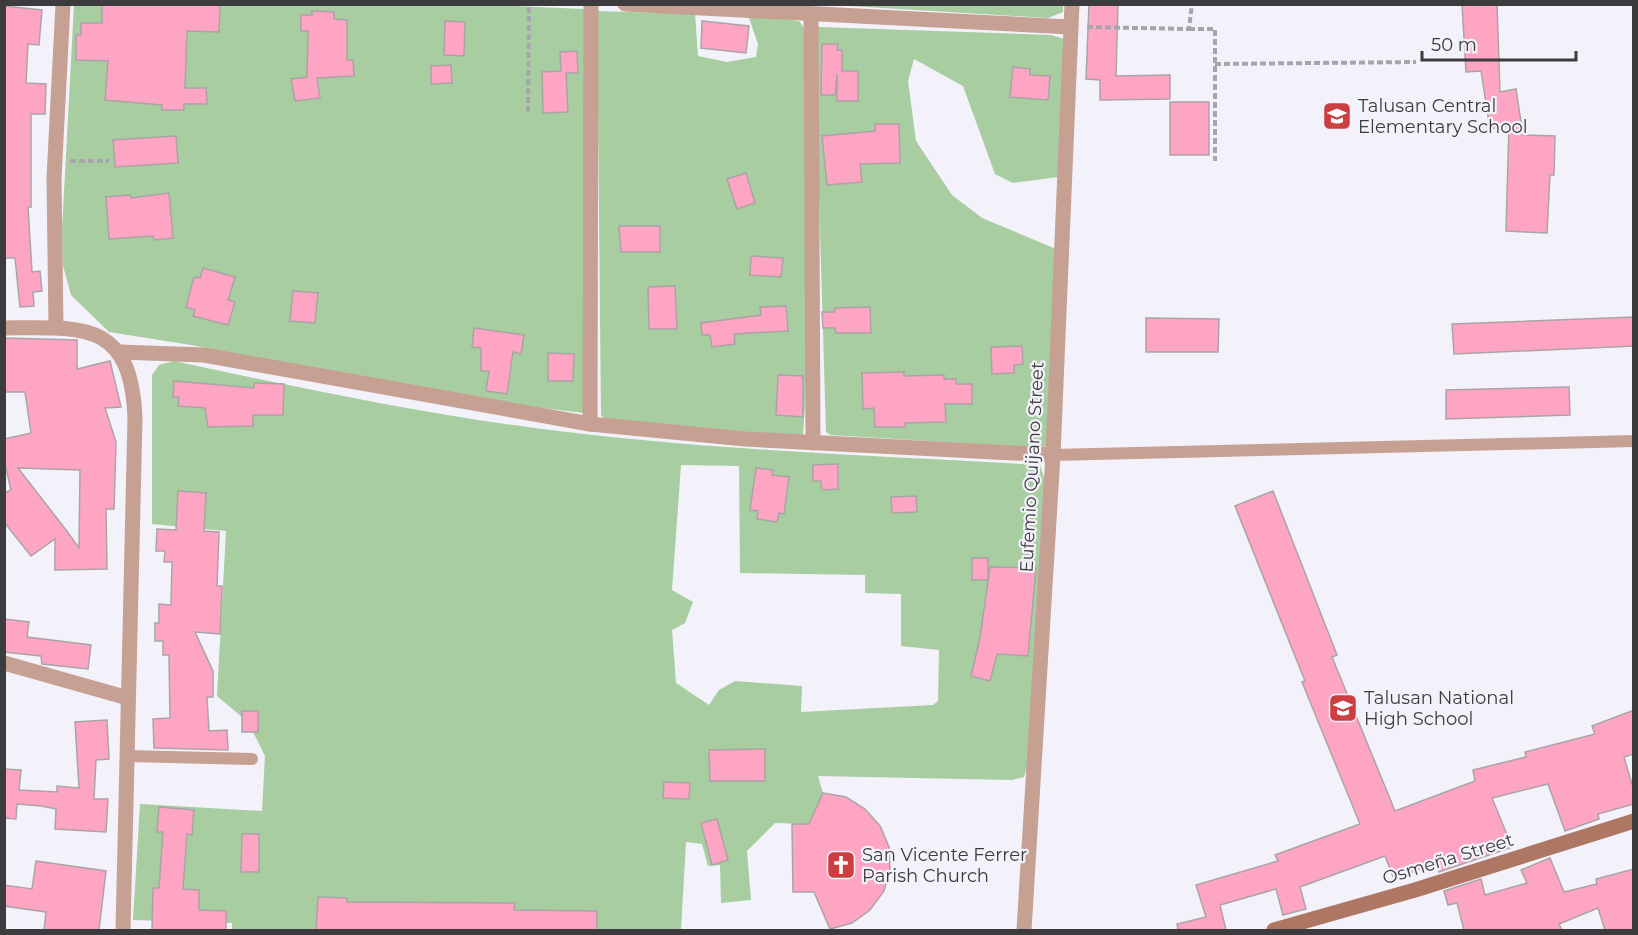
<svg xmlns="http://www.w3.org/2000/svg" width="1638" height="935" font-family="Montserrat,sans-serif">
  <style>
    .green { fill: #a7cda0; fill-rule: evenodd }
    .building { fill: #fea5c4; stroke: #aca3a6; stroke-width: 1.5; fill-rule: evenodd }
    .lines { fill: none; stroke-linecap: round; stroke-linejoin: round }
    .path { stroke: #a6a5ac; stroke-width: 4; stroke-dasharray: 6 3; stroke-linecap: butt }
    .lane { stroke: #c6a092; stroke-width: 12 }
    .street { stroke: #c6a092; stroke-width: 15 }
    .secondary { stroke: #ae7763; stroke-width: 15 }
    .labels { text-anchor: middle; stroke-width: 4.5; stroke-linejoin: round; paint-order: stroke }
    .poi-label { font-size: 18px; fill: #3c3c3f; stroke: #f3f1fa; text-anchor: start }
    .street-label { font-size: 18px; fill: #3c3c3f; stroke: #f3f1fa }
  </style>
  <rect width="100%" height="100%" fill="#f3f1fa"/>
  <g class="green">
    <path d="M 471,4 L 584,9 L 584,413 L 475,400 L 191,345 L 109,332 L 71,295 L 63,266 L 62,230 L 74,5 Z"/>
    <path d="M 834,5 L 1063,4 L 1063,12 L 1048,18 Z"/>
    <path d="M 597,11 L 695,14 L 698,56 L 727,62 L 756,57 L 758,44 L 748,15 L 799,21 L 804,28 L 807,373 L 803,436 L 607,422 L 601,415 Z"/>
    <path d="M 818,27 L 1051,35 L 1064,39 L 1058,177 L 1013,183 L 995,174 L 963,86 L 914,59 L 908,81 L 916,141 L 952,195 L 982,218 L 1056,249 L 1049,445 L 1041,448 L 830,435 L 826,432 L 814,30 Z"/>
    <path d="M 174,361 C 291,386 409,411 527,427 C 697,450 869,455 1040,465 L 1045,481 L 1028,765 L 1024,777 L 1012,780 L 818,776 L 823,793 L 809,824 L 775,823 L 747,851 L 751,900 L 721,903 L 720,865 L 708,866 L 702,844 L 686,842 L 681,930 L 232,930 L 232,923 L 133,920 L 140,804 L 262,811 L 265,756 L 248,722 L 217,696 L 226,531 L 152,524 L 152,375 L 159,365 ZM 681,465 L 739,466 L 740,573 L 865,575 L 865,593 L 901,594 L 901,646 L 939,650 L 938,701 L 933,705 L 801,712 L 802,686 L 735,681 L 719,690 L 709,705 L 676,683 L 672,630 L 685,623 L 693,602 L 672,590 Z"/>
  </g>
  <g class="building">
    <path d="M 102,4 L 220,4 L 219,32 L 187,31 L 185,88 L 206,88 L 207,104 L 184,104 L 184,110 L 162,110 L 162,105 L 105,100 L 108,61 L 76,60 L 76,35 L 81,35 L 81,23 L 102,23 Z"/>
    <path d="M 1089,4 L 1118,4 L 1116,76 L 1170,75 L 1170,99 L 1100,100 L 1100,80 L 1086,79 Z"/>
    <path d="M 1462,4 L 1497,4 L 1500,92 L 1516,89 L 1523,135 L 1555,136 L 1554,175 L 1550,175 L 1547,233 L 1506,231 L 1509,126 L 1490,129 L 1481,71 L 1466,72 Z"/>
    <path d="M 4,6 L 42,10 L 39,45 L 28,44 L 26,83 L 46,84 L 45,114 L 31,114 L 31,207 L 28,207 L 32,272 L 40,271 L 42,291 L 33,292 L 34,306 L 20,307 L 15,258 L 4,258 Z"/>
    <path d="M 312,11 L 334,12 L 334,19 L 347,20 L 347,60 L 353,60 L 354,76 L 317,78 L 320,98 L 295,101 L 291,79 L 307,77 L 308,31 L 301,31 L 301,15 L 312,15 Z"/>
    <path d="M 445,21 L 465,22 L 464,56 L 444,55 Z"/>
    <path d="M 702,21 L 749,26 L 746,53 L 701,48 Z"/>
    <path d="M 822,44 L 838,44 L 837,50 L 842,50 L 842,71 L 858,71 L 858,101 L 837,101 L 837,74 L 835,95 L 821,95 Z"/>
    <path d="M 577,51 L 578,73 L 566,73 L 568,112 L 543,113 L 542,72 L 561,71 L 560,52 Z"/>
    <path d="M 451,65 L 452,83 L 431,84 L 431,66 Z"/>
    <path d="M 1013,67 L 1030,69 L 1030,75 L 1050,76 L 1048,100 L 1010,97 Z"/>
    <rect x="1170" y="102" width="39" height="53"/>
    <path d="M 875,124 L 899,124 L 900,163 L 860,164 L 862,182 L 827,185 L 822,136 L 875,131 Z"/>
    <path d="M 176,136 L 178,163 L 115,167 L 113,140 Z"/>
    <path d="M 746,173 L 755,203 L 737,209 L 727,179 Z"/>
    <path d="M 169,193 L 173,238 L 154,240 L 153,236 L 109,239 L 106,197 L 130,195 L 131,198 Z"/>
    <path d="M 619,226 L 660,226 L 660,252 L 621,252 Z"/>
    <path d="M 751,256 L 783,258 L 781,277 L 750,275 Z"/>
    <path d="M 203,268 L 235,277 L 228,300 L 235,302 L 228,325 L 193,316 L 195,310 L 186,307 L 194,277 L 200,278 Z"/>
    <path d="M 675,286 L 677,329 L 649,329 L 648,287 Z"/>
    <path d="M 293,291 L 318,293 L 315,323 L 290,321 Z"/>
    <path d="M 786,306 L 788,331 L 734,334 L 735,344 L 712,347 L 710,335 L 702,335 L 701,323 L 761,315 L 760,307 Z"/>
    <path d="M 870,307 L 871,333 L 836,333 L 835,328 L 823,328 L 822,312 L 835,312 L 835,308 Z"/>
    <path d="M 1634,317 L 1634,346 L 1454,354 L 1452,324 Z"/>
    <path d="M 1146,318 L 1219,319 L 1218,352 L 1146,352 Z"/>
    <path d="M 474,328 L 524,335 L 521,354 L 513,352 L 507,394 L 486,391 L 489,371 L 481,371 L 481,348 L 472,347 Z"/>
    <path d="M 4,338 L 77,340 L 77,369 L 110,361 L 121,407 L 105,408 L 116,442 L 114,509 L 106,509 L 107,569 L 55,570 L 55,539 L 31,556 L 4,522 L 4,493 L 11,490 L 4,460 L 4,439 L 31,433 L 25,392 L 4,392 ZM 18,468 L 80,470 L 79,548 L 66,530 Z"/>
    <path d="M 1022,346 L 1023,364 L 1014,365 L 1014,373 L 992,374 L 991,347 Z"/>
    <path d="M 548,353 L 574,354 L 573,381 L 548,381 Z"/>
    <path d="M 904,372 L 904,376 L 944,375 L 944,379 L 956,379 L 956,384 L 972,384 L 972,404 L 945,404 L 946,422 L 905,423 L 905,427 L 875,427 L 874,408 L 863,409 L 862,373 Z"/>
    <path d="M 778,375 L 803,376 L 803,417 L 776,415 Z"/>
    <path d="M 174,381 L 254,388 L 254,383 L 284,384 L 283,415 L 253,415 L 253,426 L 208,427 L 205,408 L 178,406 L 179,397 L 173,397 Z"/>
    <path d="M 1569,387 L 1570,415 L 1446,419 L 1446,390 Z"/>
    <path d="M 838,464 L 838,489 L 822,490 L 821,481 L 813,481 L 813,465 Z"/>
    <path d="M 756,468 L 773,470 L 772,475 L 789,477 L 784,514 L 779,513 L 777,522 L 757,519 L 758,511 L 750,510 Z"/>
    <path d="M 178,491 L 206,493 L 204,531 L 219,532 L 217,586 L 222,586 L 220,634 L 195,632 L 213,671 L 213,697 L 207,697 L 209,731 L 227,730 L 228,750 L 154,748 L 153,719 L 170,718 L 169,655 L 163,655 L 163,641 L 155,641 L 155,623 L 159,623 L 159,604 L 171,605 L 172,562 L 164,562 L 165,551 L 156,551 L 157,529 L 176,530 Z"/>
    <path d="M 1273,491 L 1337,655 L 1332,657 L 1395,811 L 1475,781 L 1473,770 L 1526,757 L 1525,752 L 1595,734 L 1592,726 L 1634,710 L 1634,754 L 1624,757 L 1634,791 L 1634,804 L 1598,814 L 1599,819 L 1565,831 L 1548,784 L 1492,798 L 1512,847 L 1439,872 L 1437,862 L 1394,879 L 1385,856 L 1300,887 L 1306,909 L 1283,915 L 1276,889 L 1220,905 L 1226,930 L 1178,930 L 1177,924 L 1206,917 L 1196,885 L 1278,861 L 1275,855 L 1360,824 L 1302,682 L 1305,681 L 1235,506 Z"/>
    <path d="M 916,496 L 917,512 L 892,513 L 891,497 Z"/>
    <rect x="972" y="558" width="16" height="22"/>
    <path d="M 990,567 L 1036,568 L 1028,656 L 997,654 L 990,681 L 971,676 L 980,638 Z"/>
    <path d="M 4,619 L 29,622 L 27,637 L 91,645 L 88,669 L 42,664 L 41,656 L 4,652 Z"/>
    <rect x="242" y="711" width="16" height="21"/>
    <path d="M 107,720 L 109,759 L 96,760 L 94,799 L 108,799 L 106,832 L 55,829 L 56,809 L 41,806 L 17,804 L 16,819 L 4,818 L 4,769 L 21,770 L 19,790 L 57,792 L 57,786 L 79,788 L 75,722 Z"/>
    <path d="M 765,749 L 765,781 L 710,781 L 709,750 Z"/>
    <path d="M 664,782 L 690,783 L 689,799 L 663,798 Z"/>
    <path d="M 823,793 L 846,797 L 865,809 L 880,826 L 889,847 L 890,870 L 884,891 L 870,910 L 852,923 L 830,929 L 814,892 L 793,892 L 792,824 L 809,824 Z"/>
    <path d="M 159,807 L 194,810 L 192,835 L 187,834 L 183,889 L 199,890 L 199,910 L 226,911 L 226,930 L 152,930 L 153,888 L 159,888 L 163,832 L 157,832 Z"/>
    <path d="M 717,819 L 728,860 L 712,865 L 701,823 Z"/>
    <path d="M 242,834 L 259,834 L 259,872 L 241,872 Z"/>
    <path d="M 1550,858 L 1564,892 L 1597,884 L 1596,879 L 1634,869 L 1634,930 L 1605,930 L 1598,908 L 1559,924 L 1562,930 L 1464,930 L 1457,903 L 1448,905 L 1444,891 L 1481,879 L 1485,895 L 1527,883 L 1521,870 Z"/>
    <path d="M 36,861 L 106,871 L 99,930 L 44,930 L 46,912 L 4,906 L 4,885 L 32,889 Z"/>
    <path d="M 318,897 L 347,898 L 347,902 L 515,903 L 514,910 L 597,911 L 597,930 L 316,930 Z"/>
  </g>
  <g class="lines">
    <g class="path">
      <path d="M 1087,27 L 1189,29 L 1192,4"/>
      <path d="M 1189,29 L 1215,29 L 1215,161"/>
      <path d="M 1215,64 L 1416,62"/>
      <path d="M 528,112 L 529,4"/>
      <path d="M 70,161 L 109,161"/>
    </g>
    <g class="lane">
      <path d="M 1053,455 L 1634,441"/>
      <path d="M 127,756 L 252,759"/>
    </g>
    <g class="street">
      <path d="M 625,4 L 1071,27"/>
      <path d="M 811,14 L 813,443"/>
      <path d="M 56,327 L 54,178 L 63,4"/>
      <path d="M 4,328 C 84,327 131,321 135,418 L 123,930"/>
      <path d="M 119,352 L 204,355 L 590,424 L 745,439 L 1053,455"/>
      <path d="M 590,424 L 591,4"/>
      <path d="M 4,663 L 128,698"/>
      <path d="M 1024,930 L 1053,455 L 1072,4"/>
    </g>
    <path class="secondary" d="M 1274,930 L 1415,890 L 1634,821"/>
  </g>
  <defs>
    <g id="school-square" transform="scale(1.5)"><rect x="-9" y="-9" width="18" height="18" rx="4" fill="#cd3e40" stroke="#f3f1fa"/><path d="M0-5L7-2L0 1L-7-2ZM-4 1L0 2.5L4 1V4Q0 6-4 4Z" fill="#fff"/></g>
    <g id="church-square" transform="scale(1.5)"><rect x="-9" y="-9" width="18" height="18" rx="4" fill="#cd3e40" stroke="#f3f1fa"/><path d="M-1.2-6h2.4v3.5h3.3v2.4h-3.3V6h-2.4V-.1h-3.3v-2.4h3.3Z" fill="#fff"/></g>
  </defs>
  <g fill-rule="evenodd">
    <use href="#school-square" x="1337" y="116"/>
    <use href="#school-square" x="1343" y="708"/>
    <use href="#church-square" x="841" y="865"/>
  </g>
  <g class="labels">
    <g class="poi-label">
      <text x="1358" y="112">Talusan Central<tspan x="1358" dy="21">Elementary School</tspan></text>
      <text x="1364" y="704">Talusan National<tspan x="1364" dy="21">High School</tspan></text>
      <text x="862" y="861">San Vicente Ferrer<tspan x="862" dy="21">Parish Church</tspan></text>
    </g>
    <g class="street-label">
      <text transform="translate(1032 467) rotate(-87)" y="6">Eufemio Quijano Street</text>
      <text transform="translate(1448 859) rotate(-17)" y="6">Osmeña Street</text>
    </g>
  </g>
  <rect width="1638" height="935" fill="none" stroke="#3c3c3f" stroke-width="12"/>
  <path d="M1422 51v9h154v-9" fill="none" stroke="#3c3c3f" stroke-width="3"/>
  <text x="1431" y="51" font-size="18" fill="#3c3c3f" stroke="#f3f1fa" stroke-width="4.5" paint-order="stroke">50 m</text>
</svg>
